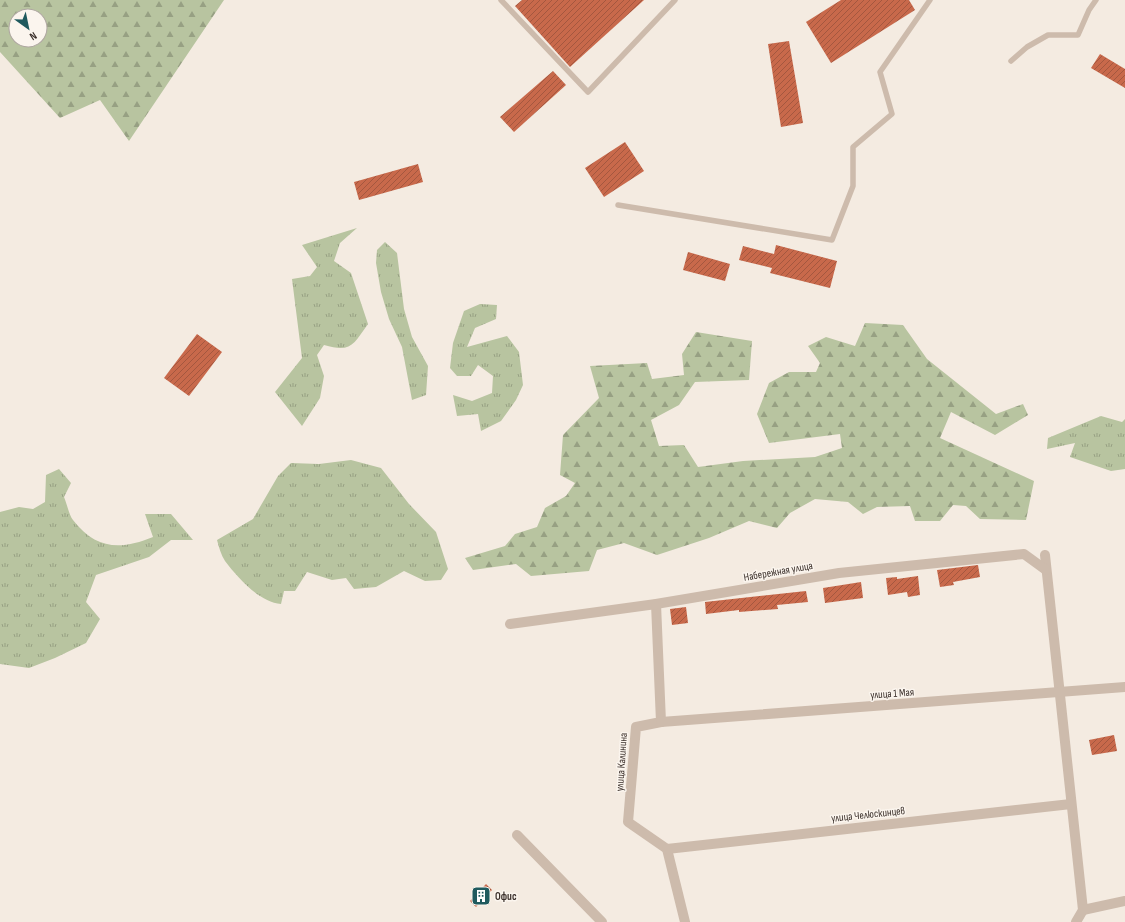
<svg xmlns="http://www.w3.org/2000/svg" width="1125" height="922" font-family="'Sofia Sans Condensed',sans-serif">
  <style>
    .grass { fill: url(#grass-tufts) }
    .forest { fill: url(#forest-firs); fill-rule: evenodd }
    .building { fill: url(#building-hatch) }
    .lines { fill: none; stroke-linecap: round; stroke-linejoin: round }
    .service { stroke: #cdbbac; stroke-width: 5.5 }
    .minor { stroke: #cdbbac; stroke-width: 10 }
    .labels { text-anchor: middle; stroke-width: 3; stroke-linejoin: round; paint-order: stroke }
    .street-label { font-size: 11px; fill: #3b302b; stroke: #fbf5ee }
    .poi-label { font-size: 11px; font-weight: bold; fill: #3b302b; stroke: #fbf5ee; text-anchor: start }
  </style>
  <defs>
    <pattern id="grass-tufts" width="24" height="20" patternUnits="userSpaceOnUse"><rect width="24" height="20" fill="#b8c4a0"/><path d="M3 7l-1-3M5 7V3M7 7l1-3M15 17l-1-3M17 17v-4M19 17l1-3" fill="none" stroke="#97a083"/></pattern>
    <pattern id="forest-firs" width="22" height="20" patternUnits="userSpaceOnUse"><rect width="22" height="20" fill="#b8c4a0"/><path d="M5 1l3.5 6h-7zM16 11l3.5 6h-7z" fill="#97a083"/></pattern>
    <pattern id="building-hatch" width="6" height="6" patternUnits="userSpaceOnUse"><rect width="6" height="6" fill="#c8694b"/><path d="M-1 1l2-2M0 6l6-6M5 7l2-2" fill="none" stroke="#a4573f"/></pattern>
  </defs>
  <rect width="100%" height="100%" fill="#f4ebe1"/>
  <g class="grass">
    <path d="M 357,228 L 340,243 L 334,261 L 351,273 L 368,324 C 353,345 351,353 324,345 L 317,355 L 324,376 L 320,398 L 302,426 L 275,392 L 302,358 L 292,279 L 310,276 L 317,267 L 302,245 Z"/>
    <path d="M 385,242 L 397,253 L 404,309 L 412,337 L 428,366 L 426,395 L 412,400 L 402,347 L 389,319 L 381,292 L 376,263 L 377,250 Z"/>
    <path d="M 480,304 L 497,305 L 496,319 L 475,328 L 467,347 L 507,336 L 519,352 L 523,385 L 516,400 L 501,421 L 481,431 L 478,414 L 457,416 L 453,395 L 472,401 L 492,393 L 493,376 L 478,365 L 471,376 L 457,376 L 450,368 L 453,343 L 464,311 Z"/>
    <path d="M 1101,416 L 1122,422 L 1125,419 L 1125,469 L 1111,471 L 1070,457 L 1075,443 L 1047,449 L 1048,438 Z"/>
    <path d="M 351,460 L 381,468 L 409,504 L 436,532 L 448,569 L 441,580 L 425,581 L 404,571 L 376,587 L 354,589 L 346,578 L 332,580 L 307,572 L 295,591 L 284,591 L 281,604 C 259,602 238,578 225,561 C 221,555 219,547 217,540 L 253,519 L 278,476 L 291,463 L 319,464 Z"/>
    <path d="M 59,469 L 71,483 L 64,497 C 67,504 69,515 73,520 C 96,550 121,550 153,537 L 145,514 L 171,514 L 193,540 L 171,540 L 149,557 L 96,575 L 86,602 L 100,619 L 86,643 L 55,658 L 29,668 L 0,664 L 0,512 L 19,507 L 33,509 L 45,502 L 46,475 Z"/>
  </g>
  <g class="forest">
    <path d="M 0,0 L 224,0 L 129,141 L 100,100 L 60,118 L 0,52 ZM 16,16 L 40,16 L 40,40 L 16,40 Z"/>
    <path d="M 865,323 L 903,325 L 927,359 L 996,414 L 1023,404 L 1028,415 L 995,435 L 951,412 L 940,438 L 1034,481 L 1026,520 L 980,519 L 966,506 L 953,505 L 940,521 L 915,521 L 910,506 L 877,507 L 863,514 L 848,502 L 815,499 L 790,513 L 777,528 L 749,521 L 709,538 L 657,555 L 624,543 L 597,550 L 589,571 L 531,576 L 516,564 L 473,570 L 465,558 L 505,546 L 515,534 L 537,527 L 545,508 L 566,496 L 575,483 L 560,475 L 563,435 L 599,398 L 590,366 L 647,363 L 652,379 L 684,375 L 682,354 L 696,332 L 752,341 L 749,380 L 695,382 L 679,405 L 651,420 L 659,446 L 684,445 L 698,467 L 743,461 L 815,457 L 842,448 L 840,434 L 769,443 L 757,414 L 769,383 L 789,372 L 816,372 L 820,363 L 808,346 L 826,337 L 855,346 Z"/>
  </g>
  <g class="building">
    <path d="M 522,0 L 644,0 L 570,67 L 515,6 Z"/>
    <path d="M 841,0 L 909,0 L 915,10 L 831,63 L 806,22 Z"/>
    <path d="M 789,41 L 803,123 L 781,127 L 768,44 Z"/>
    <path d="M 1100,54 L 1125,69 L 1125,88 L 1091,68 Z"/>
    <path d="M 553,71 L 566,85 L 514,132 L 500,117 Z"/>
    <path d="M 625,142 L 644,171 L 604,197 L 585,168 Z"/>
    <path d="M 418,164 L 423,182 L 359,200 L 354,182 Z"/>
    <path d="M 776,245 L 837,261 L 830,288 L 770,273 L 772,268 L 739,260 L 743,246 L 774,254 Z"/>
    <path d="M 688,252 L 730,264 L 725,281 L 683,270 Z"/>
    <path d="M 197,334 L 222,352 L 189,396 L 164,378 Z"/>
    <path d="M 978,565 L 980,577 L 953,582 L 954,585 L 940,587 L 937,570 Z"/>
    <path d="M 918,576 L 920,595 L 908,597 L 907,592 L 888,595 L 886,578 L 897,577 L 897,579 Z"/>
    <path d="M 861,582 L 863,598 L 825,603 L 823,588 Z"/>
    <path d="M 806,591 L 808,602 L 777,605 L 778,609 L 739,612 L 739,610 L 706,614 L 705,602 Z"/>
    <path d="M 686,607 L 688,623 L 672,625 L 670,609 Z"/>
    <path d="M 1114,735 L 1117,751 L 1092,755 L 1089,740 Z"/>
    <path d="M 486,884 L 492,890 L 476,907 L 470,901 Z"/>
  </g>
  <g class="lines">
    <g class="service">
      <path d="M 501,0 L 588,92 L 675,0"/>
      <path d="M 1011,61 L 1027,47 L 1048,35 L 1078,35 L 1089,10 L 1096,0"/>
      <path d="M 618,205 L 832,240 L 853,186 L 853,147 L 892,114 L 880,72 L 930,0"/>
    </g>
    <g class="minor">
      <path d="M 1045,555 L 1083,910 L 1076,922"/>
      <path d="M 656,604 L 661,722 L 636,727 L 628,822 L 667,849 L 685,922"/>
      <path d="M 510,624 L 656,604 L 839,573 L 1024,554 L 1046,570"/>
      <path d="M 661,722 L 1125,687"/>
      <path d="M 517,835 L 602,922"/>
      <path d="M 667,849 L 1071,804"/>
      <path d="M 1083,910 L 1125,901"/>
    </g>
  </g>
  <defs>
    <g id="building-square" transform="scale(1)"><rect x="-9" y="-9" width="18" height="18" rx="4" fill="#1f5a5e" stroke="#fbf5ee"/><path d="M-4-6H4V6H1V3H-1V6H-4ZM-2.5-4.3h1.7v1.8h-1.7ZM.8-4.3h1.7v1.8H.8ZM-2.5-1h1.7V.8h-1.7ZM.8-1h1.7V.8H.8Z" fill="#fff"/></g>
  </defs>
  <g fill-rule="evenodd">
    <use href="#building-square" x="481" y="896"/>
  </g>
  <g class="labels">
    <g class="street-label">
      <text transform="translate(778 571) rotate(-10)" y="4">Набережная улица</text>
      <text transform="translate(892 693) rotate(-4)" y="4">улица 1 Мая</text>
      <text transform="translate(621 762) rotate(-86)" y="4">улица Калинина</text>
      <text transform="translate(868 814) rotate(-6)" y="4">улица Челюскинцев</text>
    </g>
    <g class="poi-label">
      <text x="495" y="900">Офис</text>
    </g>
  </g>
  <g transform="translate(28 28) rotate(147)"><circle r="19" fill="#fbf5ee" stroke="#aea6a0"/>
  <path d="M0-3L7 15L0 10L-7 15Z" fill="#1f5a5e"/>
  <text y="-6" font-size="11" font-weight="bold" text-anchor="middle" fill="#3b302b">N</text>
  </g>
</svg>
